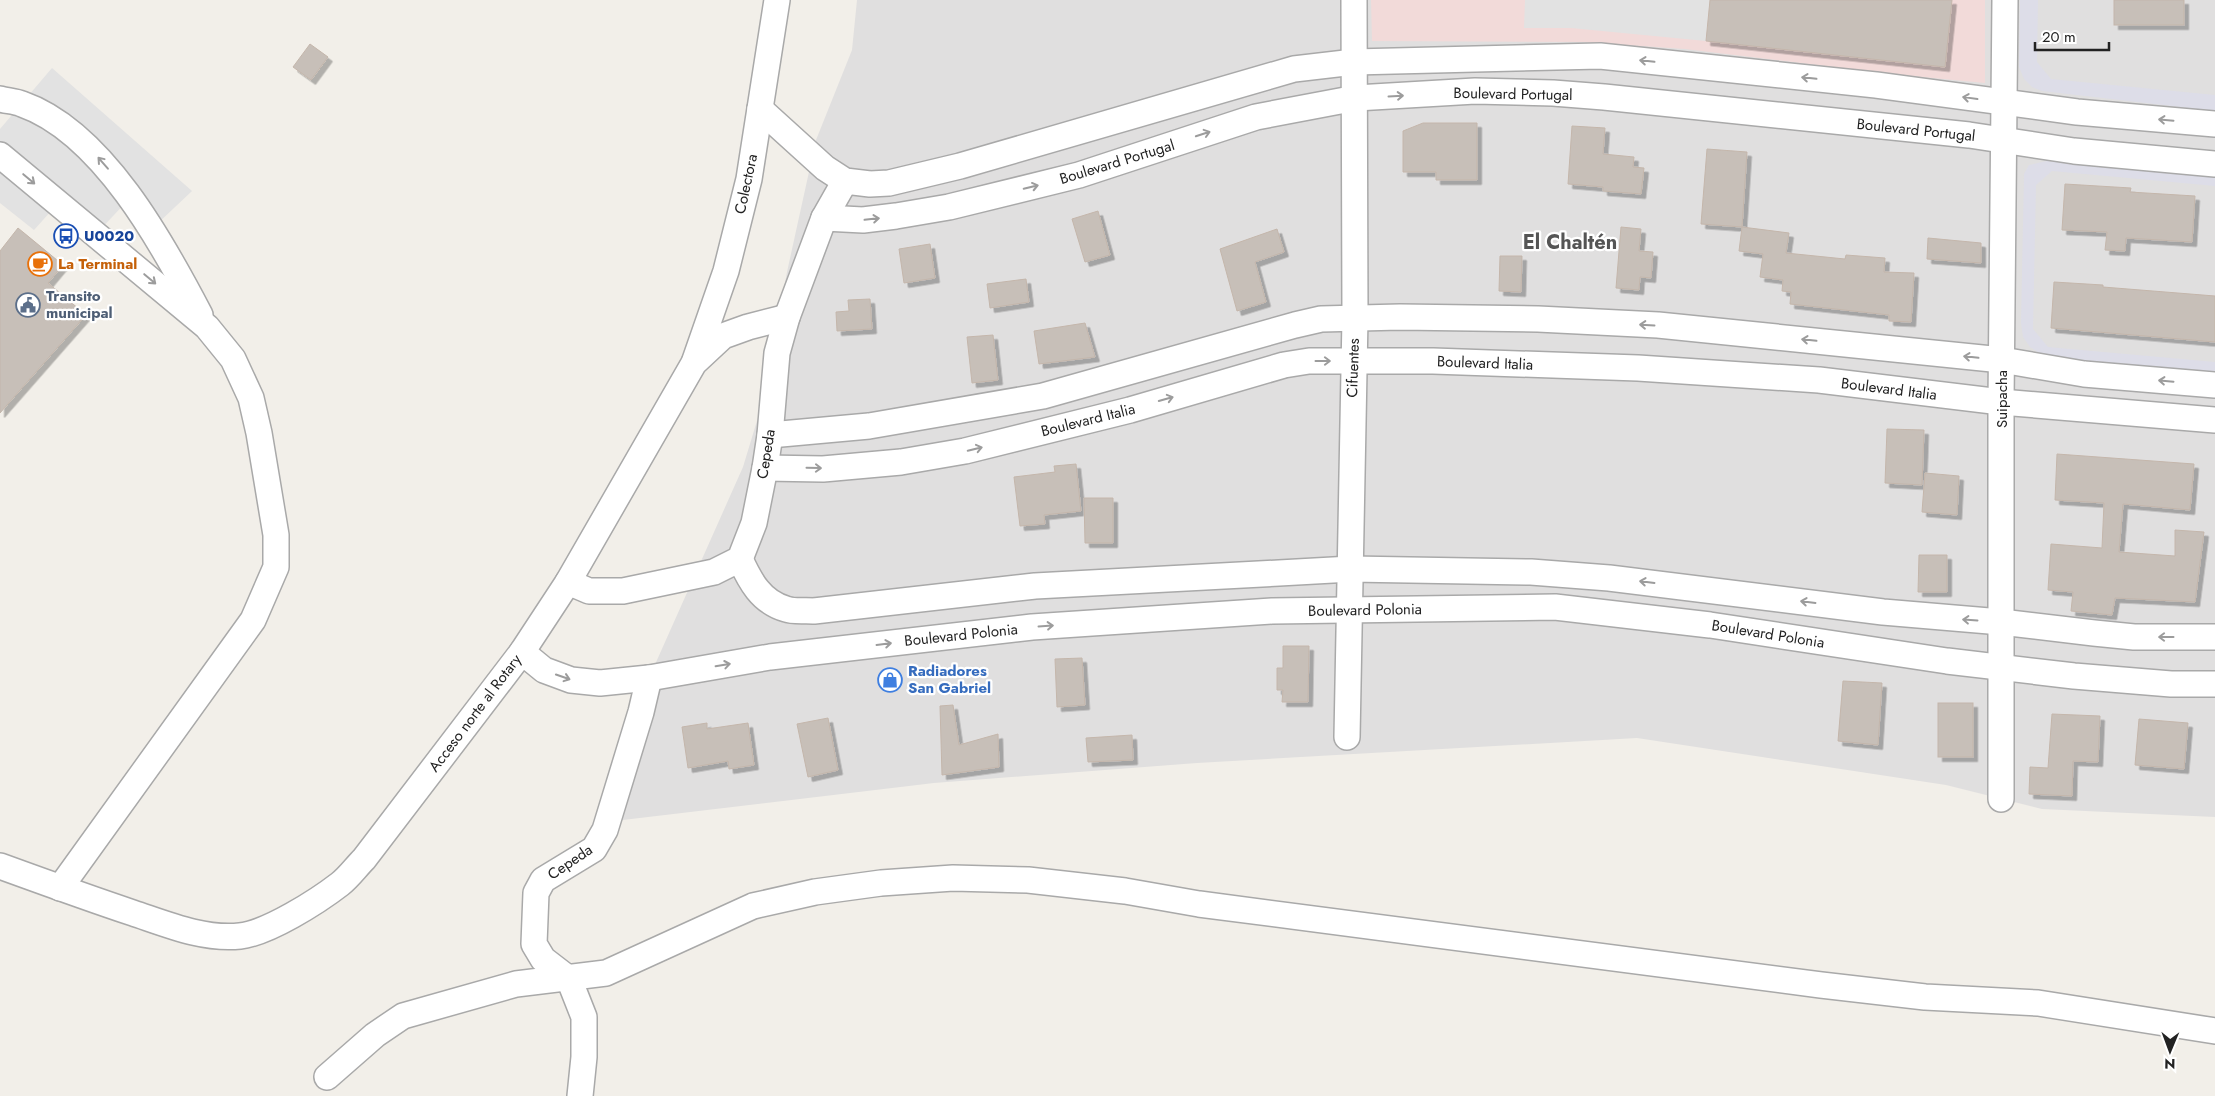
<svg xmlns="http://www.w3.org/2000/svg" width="2215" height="1096" font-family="Jost,sans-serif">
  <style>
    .residential { fill: #e0dfdf }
    .commercial { fill: #f2dad9 }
    .parking { fill: #e2e2e2 }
    .plaza { fill: #dddde8 }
    .building { fill: #c7bfb8; stroke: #c4b6ab; filter: url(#shadow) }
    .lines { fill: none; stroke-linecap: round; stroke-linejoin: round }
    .minor-casing { stroke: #a9a9a9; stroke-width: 28 }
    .minor { stroke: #fff; stroke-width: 25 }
    .oneway { stroke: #9c9c9c }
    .labels { text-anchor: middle; stroke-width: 4.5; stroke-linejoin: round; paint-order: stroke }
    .street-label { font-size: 15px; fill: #222; stroke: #fff }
    .transit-label { font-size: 15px; font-weight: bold; fill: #164399; stroke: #fff; text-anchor: start }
    .food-label { font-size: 15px; font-weight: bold; fill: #c56008; stroke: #fff; text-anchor: start }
    .service-label { font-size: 15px; font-weight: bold; fill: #4e5e75; stroke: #fff; text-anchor: start }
    .shop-label { font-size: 15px; font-weight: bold; fill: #366cbe; stroke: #fff; text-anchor: start }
    .district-label { font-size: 20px; font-weight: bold; fill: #555; stroke: #fff }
  </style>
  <defs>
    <filter id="shadow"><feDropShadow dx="4.5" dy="4.5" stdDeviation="0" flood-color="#0004"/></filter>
  </defs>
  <rect width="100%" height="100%" fill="#f2efe9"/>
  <path class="residential" d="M 857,0 L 2215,0 L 2215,817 L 2042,809 L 1946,785 L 1637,738 L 1197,763 L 934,783 L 606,822 L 649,678 L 743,467 L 763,401 L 787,272 L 816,140 L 852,50 Z"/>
  <path class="commercial" d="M 1371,0 L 1985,0 L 1985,83 L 1891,74 L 1685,49 L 1582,42 L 1372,41 Z"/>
  <g class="parking">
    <path d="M 1525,0 L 1710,0 L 1706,41 L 1571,28 L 1524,28 Z"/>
    <path d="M 52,68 L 192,191 L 157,224 L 128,200 L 98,232 L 60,201 L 34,230 L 0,203 L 0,129 Z"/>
  </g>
  <g class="plaza">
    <path d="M 2020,0 L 2038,0 L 2037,62 L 2051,79 L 2215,95 L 2215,111 L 2042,91 L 2032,87 L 2024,79 L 2019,67 Z"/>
    <path d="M 2047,161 L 2215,177 L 2215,186 L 2052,171 L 2036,185 L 2033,329 L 2048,347 L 2215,362 L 2215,376 L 2139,370 L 2044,356 L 2030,347 L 2023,337 L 2021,323 L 2024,174 L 2029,165 Z"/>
  </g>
  <g class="building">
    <path d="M 1710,0 L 1952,0 L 1945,67 L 1706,41 Z"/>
    <rect x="2114" y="0" width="70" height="25"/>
    <path d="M 310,44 L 328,57 L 311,80 L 293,67 Z"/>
    <path d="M 1423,123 L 1477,123 L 1477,180 L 1436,180 L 1436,172 L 1403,172 L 1403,131 Z"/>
    <path d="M 1572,126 L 1605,128 L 1603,154 L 1634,157 L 1633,167 L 1644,168 L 1641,194 L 1603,191 L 1603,187 L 1568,184 Z"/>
    <path d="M 1707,149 L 1747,152 L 1742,227 L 1701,224 Z"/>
    <path d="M 2065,184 L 2131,188 L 2130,192 L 2195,196 L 2192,242 L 2126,238 L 2125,251 L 2105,250 L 2107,232 L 2062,230 Z"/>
    <path d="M 1098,211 L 1110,255 L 1085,262 L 1072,219 Z"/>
    <path d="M 1621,227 L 1641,229 L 1639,251 L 1653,252 L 1651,278 L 1640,277 L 1639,290 L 1616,288 Z"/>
    <path d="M 1742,227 L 1789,233 L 1786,253 L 1845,259 L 1846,255 L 1885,258 L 1884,272 L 1914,273 L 1911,322 L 1889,321 L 1889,315 L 1790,304 L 1791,292 L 1782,291 L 1783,280 L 1760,277 L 1763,254 L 1739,251 Z"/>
    <path d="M 18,228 L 63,265 L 48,283 L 86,315 L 0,413 L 0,251 Z"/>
    <path d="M 1277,229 L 1284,252 L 1255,262 L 1266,302 L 1237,311 L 1220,249 Z"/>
    <path d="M 1928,238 L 1981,243 L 1981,263 L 1927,259 Z"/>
    <path d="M 930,244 L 935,278 L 904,283 L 899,249 Z"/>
    <path d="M 1500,256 L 1522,256 L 1521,292 L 1499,291 Z"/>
    <path d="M 1026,279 L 1029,302 L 990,308 L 987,284 Z"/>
    <path d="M 2054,282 L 2103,285 L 2103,287 L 2215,296 L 2215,342 L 2051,328 Z"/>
    <path d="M 870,299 L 872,329 L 837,331 L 836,312 L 849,311 L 848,300 Z"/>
    <path d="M 1085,323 L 1095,357 L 1039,364 L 1034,331 Z"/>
    <path d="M 993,335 L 998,380 L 972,383 L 967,337 Z"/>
    <path d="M 1887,429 L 1924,430 L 1922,485 L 1885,483 Z"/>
    <path d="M 2057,454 L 2194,464 L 2190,510 L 2123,504 L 2119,552 L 2175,556 L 2175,530 L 2204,532 L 2195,602 L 2115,598 L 2112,615 L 2071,611 L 2073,592 L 2048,590 L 2051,544 L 2102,548 L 2104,503 L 2055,500 Z"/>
    <path d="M 1076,464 L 1081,511 L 1044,515 L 1045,524 L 1020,526 L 1014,477 L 1055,472 L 1054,466 Z"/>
    <path d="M 1925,473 L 1959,476 L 1957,515 L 1922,512 Z"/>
    <path d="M 1084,498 L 1113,498 L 1113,543 L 1085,543 Z"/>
    <path d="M 1919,555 L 1947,555 L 1947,592 L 1918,592 Z"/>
    <path d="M 1283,646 L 1309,646 L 1308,702 L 1282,702 L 1283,690 L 1277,690 L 1277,668 L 1283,668 Z"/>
    <path d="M 1082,658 L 1085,705 L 1057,707 L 1055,659 Z"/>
    <path d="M 1843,681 L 1882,683 L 1878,745 L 1838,741 Z"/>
    <rect x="1938" y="703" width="35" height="54"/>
    <path d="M 953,705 L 959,745 L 998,734 L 999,767 L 942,775 L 940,706 Z"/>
    <path d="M 2052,714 L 2100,716 L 2098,762 L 2073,761 L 2072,796 L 2029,794 L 2030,767 L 2048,768 Z"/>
    <path d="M 828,718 L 838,770 L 808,777 L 797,724 Z"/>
    <path d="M 2139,719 L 2188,723 L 2184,769 L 2135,765 Z"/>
    <path d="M 707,723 L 707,729 L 748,723 L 754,765 L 729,769 L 728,761 L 688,768 L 682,727 Z"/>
    <path d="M 1132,735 L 1133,760 L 1088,762 L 1086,738 Z"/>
  </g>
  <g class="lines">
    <g class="minor-casing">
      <g id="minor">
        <path d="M 0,99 C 7,101 15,101 22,104 C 102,132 163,244 200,315"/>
        <path d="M 760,109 L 825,168 L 845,181 L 870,184 L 889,183 L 960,166 L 1294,69 L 1354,62 L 1600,56 L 1876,85 L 2077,112 L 2215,124"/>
        <path d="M 0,155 L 207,327 L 233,359 L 251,398 L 259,433 L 276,535 L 276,567 L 253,620 L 60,888"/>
        <path d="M 824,218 L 863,220 L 896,216 L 949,207 L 1079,175 L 1256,117 L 1356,98 L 1475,91 L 1553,93 L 1604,97 L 1969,135 L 2074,151 L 2215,164"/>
        <path d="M 695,360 L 726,271 L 749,179 L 777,0"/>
        <path d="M 770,435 L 869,426 L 1043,396 L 1295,325 L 1321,319 L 1400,317 L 1538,319 L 1658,325 L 2002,360 L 2084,374 L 2215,385"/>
        <path d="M 765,468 L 823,469 L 901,462 L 965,451 L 1130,410 L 1284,365 L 1309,361 L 1433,361 L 1638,368 L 1819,380 L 2001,402 L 2215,420"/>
        <path d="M 740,559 C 750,581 761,602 786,609 C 794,612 805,610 814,611 L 1035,586 L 1279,573 L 1351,569 L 1531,572 L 1609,578 L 1883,612 L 2001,622 L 2094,633 L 2134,637 L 2215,637"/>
        <path d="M 568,582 L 589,591 L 623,591 L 714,572 L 740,559 L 754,523 L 765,468 L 770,435 L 777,353 L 787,317 L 824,218 L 845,181"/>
        <path d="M 522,652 L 544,670 L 571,680 L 600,683 L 649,678 L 770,657 L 1032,627 L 1272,611 L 1555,607 L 1710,625 L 1947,661 L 2074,676 L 2171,684 L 2215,684"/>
        <path d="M 1347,737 L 1355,318 L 1354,0"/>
        <path d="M 2001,799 L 2001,402 L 2005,0"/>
        <path d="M 0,866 C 44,882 88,898 133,913 C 166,924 204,940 240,936 C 268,933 318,901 340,884 C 349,877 356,867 364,859 L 522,652 L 568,582 L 694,363 L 723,336 L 748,327 L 787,317"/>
        <path d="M 327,1077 L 375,1035 L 403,1016 L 516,984 L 606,973 L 753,906 L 815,892 L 881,883 L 953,878 L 1028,880 L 1125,891 L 1199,904 L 1821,985 L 1925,997 L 2038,1003 L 2215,1031"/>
        <path d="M 580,1096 L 584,1057 L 584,1017 L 569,979 L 543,959 L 534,944 L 536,893 L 543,880 L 594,849 L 605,830 L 641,712 L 649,678"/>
      </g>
    </g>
    <use href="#minor" class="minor"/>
  </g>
  <defs><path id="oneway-shaft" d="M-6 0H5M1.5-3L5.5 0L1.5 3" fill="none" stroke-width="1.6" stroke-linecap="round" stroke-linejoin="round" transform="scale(1.25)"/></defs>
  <g class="oneway">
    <use href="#oneway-shaft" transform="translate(1647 61) rotate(-174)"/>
    <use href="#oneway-shaft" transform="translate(1809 78) rotate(-174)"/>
    <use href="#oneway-shaft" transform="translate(1396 96) rotate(-3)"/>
    <use href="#oneway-shaft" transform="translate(1970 98) rotate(-172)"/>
    <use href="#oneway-shaft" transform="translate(2166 120) rotate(-175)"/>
    <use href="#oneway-shaft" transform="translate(1203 134) rotate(-18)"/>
    <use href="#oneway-shaft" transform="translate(103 163) rotate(-131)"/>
    <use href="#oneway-shaft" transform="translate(29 179) rotate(40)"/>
    <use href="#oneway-shaft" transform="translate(1031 187) rotate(-13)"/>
    <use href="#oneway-shaft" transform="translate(872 219) rotate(-6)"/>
    <use href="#oneway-shaft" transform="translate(150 279) rotate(40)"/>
    <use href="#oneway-shaft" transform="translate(1647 325) rotate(-177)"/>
    <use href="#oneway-shaft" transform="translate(1809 340) rotate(-174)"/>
    <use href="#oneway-shaft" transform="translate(1971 357) rotate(-174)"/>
    <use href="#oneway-shaft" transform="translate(1323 361)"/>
    <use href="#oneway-shaft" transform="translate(2166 381) rotate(-175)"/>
    <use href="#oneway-shaft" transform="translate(1166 399) rotate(-16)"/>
    <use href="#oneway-shaft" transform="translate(975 449) rotate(-14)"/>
    <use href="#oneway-shaft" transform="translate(814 468) rotate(1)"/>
    <use href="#oneway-shaft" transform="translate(1647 582) rotate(-173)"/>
    <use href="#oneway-shaft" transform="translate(1808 602) rotate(-173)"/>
    <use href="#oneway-shaft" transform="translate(1970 620) rotate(-176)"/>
    <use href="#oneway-shaft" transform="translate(1046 626) rotate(-4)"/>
    <use href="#oneway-shaft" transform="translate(2166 637) rotate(-180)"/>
    <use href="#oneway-shaft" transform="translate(884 644) rotate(-7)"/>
    <use href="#oneway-shaft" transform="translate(723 665) rotate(-9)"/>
    <use href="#oneway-shaft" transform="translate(563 677) rotate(19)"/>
  </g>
  <defs>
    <g id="bus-ring" transform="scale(1.25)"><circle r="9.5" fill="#fff" stroke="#1a4fb4" stroke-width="1.5"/><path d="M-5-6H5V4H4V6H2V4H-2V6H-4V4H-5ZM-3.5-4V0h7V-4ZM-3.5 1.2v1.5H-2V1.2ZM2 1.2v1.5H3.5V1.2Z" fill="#1a4fb4"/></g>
    <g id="cafe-ring" transform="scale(1.25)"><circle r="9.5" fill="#fff" stroke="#e8710a" stroke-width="1.5"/><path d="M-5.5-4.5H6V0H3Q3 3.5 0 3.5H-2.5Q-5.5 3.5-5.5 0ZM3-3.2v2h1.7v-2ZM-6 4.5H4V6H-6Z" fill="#e8710a"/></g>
    <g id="civic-ring" transform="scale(1.25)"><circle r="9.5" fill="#fff" stroke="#5c6f8a" stroke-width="1.5"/><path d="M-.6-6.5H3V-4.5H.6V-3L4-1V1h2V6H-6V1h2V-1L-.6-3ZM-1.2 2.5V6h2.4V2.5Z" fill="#5c6f8a"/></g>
    <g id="shop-ring" transform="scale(1.25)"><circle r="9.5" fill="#fff" stroke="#3f7fe0" stroke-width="1.5"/><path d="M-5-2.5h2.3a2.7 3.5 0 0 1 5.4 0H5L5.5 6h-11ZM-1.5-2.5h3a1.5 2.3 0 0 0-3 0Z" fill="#3f7fe0"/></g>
  </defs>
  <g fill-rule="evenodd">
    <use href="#bus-ring" x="66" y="236"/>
    <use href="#cafe-ring" x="40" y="264"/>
    <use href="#civic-ring" x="28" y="305"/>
    <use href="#shop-ring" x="890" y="680"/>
  </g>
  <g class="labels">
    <g class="street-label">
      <text transform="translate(1513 94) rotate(1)" y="5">Boulevard Portugal</text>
      <text transform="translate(1916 130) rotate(6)" y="5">Boulevard Portugal</text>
      <text transform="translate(1117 162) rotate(-17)" y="5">Boulevard Portugal</text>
      <text transform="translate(746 184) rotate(-78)" y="5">Colectora</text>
      <text transform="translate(1485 363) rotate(2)" y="5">Boulevard Italia</text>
      <text transform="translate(1353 368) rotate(-88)" y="5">Cifuentes</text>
      <text transform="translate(1889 389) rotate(7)" y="5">Boulevard Italia</text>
      <text transform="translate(2002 399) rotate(-90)" y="5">Suipacha</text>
      <text transform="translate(1088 420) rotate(-14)" y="5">Boulevard Italia</text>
      <text transform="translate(766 454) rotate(-81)" y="5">Cepeda</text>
      <text transform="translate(1365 610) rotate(-1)" y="5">Boulevard Polonia</text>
      <text transform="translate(1768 634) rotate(9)" y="5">Boulevard Polonia</text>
      <text transform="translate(961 635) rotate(-6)" y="5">Boulevard Polonia</text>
      <text transform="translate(475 713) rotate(-53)" y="5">Acceso norte al Rotary</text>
      <text transform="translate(570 862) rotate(-34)" y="5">Cepeda</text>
    </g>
    <g class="transit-label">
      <text x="84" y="241">U0020</text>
    </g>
    <g class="food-label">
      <text x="58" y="269">La Terminal</text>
    </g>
    <g class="service-label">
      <text x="46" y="301">Transito<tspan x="46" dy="17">municipal</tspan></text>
    </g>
    <g class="shop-label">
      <text x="908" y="676">Radiadores<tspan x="908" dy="17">San Gabriel</tspan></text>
    </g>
    <g class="district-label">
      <text x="1570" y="249">El Chaltén</text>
    </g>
  </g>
  <g transform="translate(2170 1051) rotate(181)" stroke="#ffffff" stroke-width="4" paint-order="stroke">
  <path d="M0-4L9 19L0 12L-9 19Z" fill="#222222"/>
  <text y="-8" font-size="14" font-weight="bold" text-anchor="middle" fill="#222222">N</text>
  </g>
  <path d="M2035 42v8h74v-8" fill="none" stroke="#222222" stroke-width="2.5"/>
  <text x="2042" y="42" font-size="15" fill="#222222" stroke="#ffffff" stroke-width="4" paint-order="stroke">20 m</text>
</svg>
